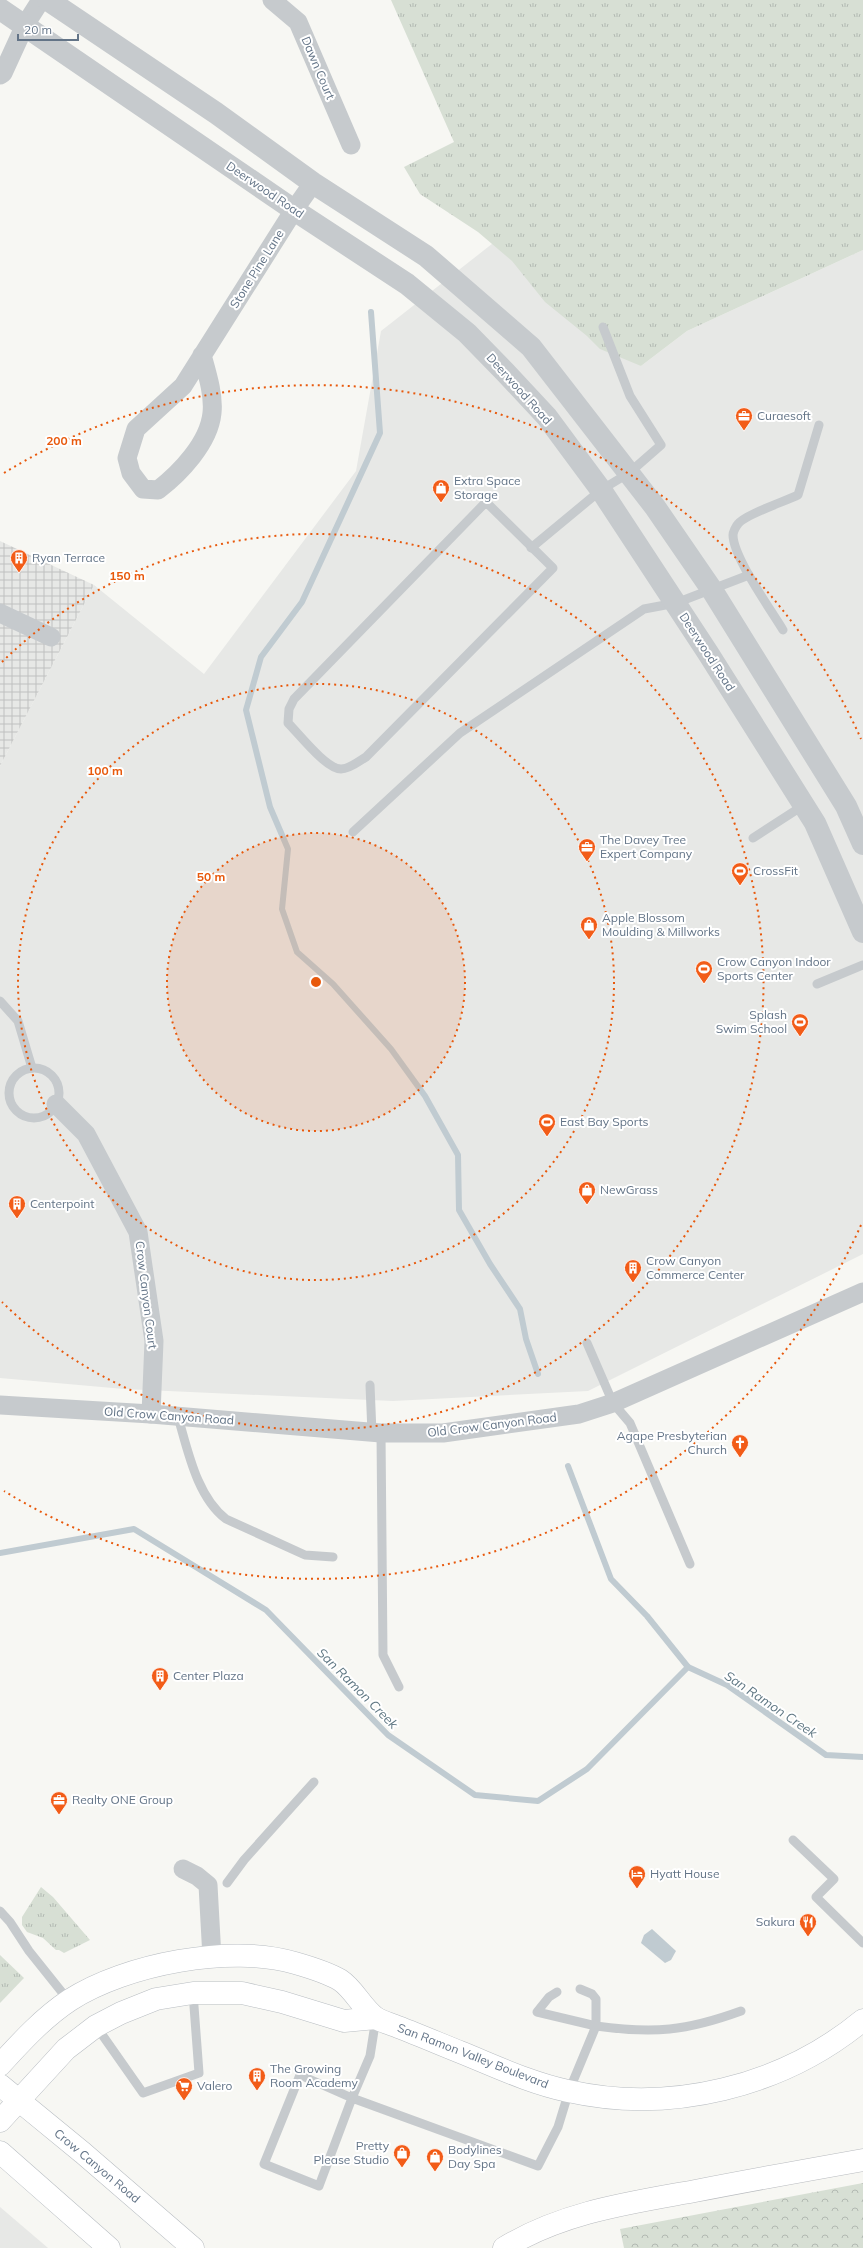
<svg xmlns="http://www.w3.org/2000/svg" width="863" height="2248" font-family="Mulish,sans-serif">
  <style>
    .built { fill: #e7e8e6 }
    .industrial { fill: url(#industrial-grid) }
    .grass { fill: url(#grass-tufts) }
    .forest { fill: url(#forest-crowns) }
    .water { fill: #c0cbd1 }
    .lines { fill: none; stroke-linecap: round; stroke-linejoin: round }
    .stream { stroke: #c0cbd1; stroke-width: 6 }
    .secondary-casing { stroke: #b8bdc2; stroke-width: 23 }
    .motorway-casing { stroke: #b8bbbf; stroke-width: 23 }
    .service { stroke: #c6cacd; stroke-width: 9 }
    .minor { stroke: #c6cacd; stroke-width: 19 }
    .tertiary { stroke: #c6cacd; stroke-width: 22 }
    .secondary { stroke: #fff; stroke-width: 22 }
    .motorway { stroke: #fff; stroke-width: 22 }
    .ring { fill: none; stroke: #e8590c; stroke-width: 2; stroke-dasharray: 2 4 }
    .labels { text-anchor: middle; stroke-width: 4; stroke-linejoin: round; paint-order: stroke }
    .street-label { font-size: 12px; fill: #637487; stroke: #fff }
    .poi-label { font-size: 12px; fill: #637487; stroke: #fff; text-anchor: start }
    .water-label { font-size: 13px; font-style: italic; fill: #5f7783; stroke: #fff }
    .centre { fill: #e8590c; stroke: #fff; stroke-width: 2 }
    .ring-label { font-size: 12px; text-anchor: middle; font-weight: bold; fill: #e8590c; stroke: #fff; stroke-width: 4; stroke-linejoin: round; paint-order: stroke }
  </style>
  <defs>
    <pattern id="industrial-grid" width="8" height="8" patternUnits="userSpaceOnUse"><rect width="8" height="8" fill="#e7e8e6"/><path d="M0 4h8M4 0v8" fill="none" stroke="#bfc1c0"/></pattern>
    <pattern id="grass-tufts" width="24" height="20" patternUnits="userSpaceOnUse"><rect width="24" height="20" fill="#d7dfd4"/><path d="M3 7l-1-3M5 7V3M7 7l1-3M15 17l-1-3M17 17v-4M19 17l1-3" fill="none" stroke="#b2b9b2"/></pattern>
    <pattern id="forest-crowns" width="20" height="18" patternUnits="userSpaceOnUse"><rect width="20" height="18" fill="#d7dfd4"/><path d="M2 6a3 3 0 1 1 6 0M12 15a3 3 0 1 1 6 0" fill="none" stroke="#b2b9b2"/></pattern>
  </defs>
  <rect width="100%" height="100%" fill="#f7f7f3"/>
  <g class="built">
    <path d="M 497,240 L 641,366 L 687,331 L 863,250 L 863,1254 L 588,1391 L 393,1401 L 124,1389 L 0,1378 L 0,766 L 94,585 L 204,674 L 356,471 L 381,331 Z"/>
    <path d="M 0,2207 L 48,2248 L 0,2248 Z"/>
  </g>
  <path class="industrial" d="M 0,541 L 94,585 L 0,766 Z"/>
  <g class="grass">
    <path d="M 391,0 L 863,0 L 863,250 L 687,331 L 641,366 L 600,349 L 587,336 L 545,302 L 512,261 L 478,232 L 420,194 L 404,167 L 454,142 Z"/>
    <path d="M 41,1887 L 53,1897 L 90,1940 L 64,1953 L 59,1950 L 56,1950 L 43,1938 L 27,1932 L 22,1925 L 22,1917 Z"/>
    <path d="M 0,1955 L 24,1978 L 0,2003 Z"/>
  </g>
  <path class="forest" d="M 863,2183 L 863,2248 L 624,2248 L 620,2229 Z"/>
  <path class="water" d="M 652,1929 L 676,1951 L 671,1960 L 665,1963 L 641,1943 L 644,1935 Z"/>
  <g class="lines">
    <g class="stream">
      <path d="M 371,312 L 380,433 L 302,602 L 261,657 L 246,710 L 270,807 L 288,849 L 282,909 L 297,952 L 333,984 L 391,1049 L 425,1096 L 458,1155 L 459,1210 L 490,1264 L 520,1309 L 526,1339 L 538,1374"/>
      <path d="M 568,1466 L 611,1579 L 647,1616 L 688,1667"/>
      <path d="M 0,1553 L 134,1529 L 266,1610 L 388,1735 L 475,1795 L 538,1801 L 587,1769 L 688,1667 L 727,1685 L 826,1755 L 863,1757"/>
    </g>
    <g class="secondary-casing">
      <g id="secondary">
        <path d="M 0,2065 C 21,2042 44,2017 70,2000 C 126,1964 231,1944 295,1963 C 309,1967 328,1973 340,1980 C 354,1989 362,2008 376,2018 C 382,2022 392,2024 398,2027 C 419,2035 440,2044 460,2052 C 495,2066 530,2083 568,2091 C 670,2114 782,2087 863,2020"/>
        <path d="M 0,2085 L 83,2153 L 193,2248"/>
        <path d="M 0,2121 L 66,2049 L 96,2026 L 121,2013 L 156,1999 L 193,1993 L 242,1993 L 282,2002 L 344,2021 L 376,2018"/>
        <path d="M 0,2152 L 109,2248"/>
      </g>
    </g>
    <g class="motorway-casing">
      <path id="motorway" d="M 504,2248 C 563,2212 629,2203 695,2191 C 751,2180 807,2170 863,2160"/>
    </g>
    <g class="service">
      <path d="M 486,502 L 553,568 L 366,757 C 359,761 350,769 341,769 C 326,769 299,734 288,723 L 289,709 L 294,699 Z"/>
      <path d="M 531,548 L 601,490 L 629,473 L 661,445 L 630,396 L 603,327"/>
      <path d="M 783,630 C 771,610 733,557 733,535 C 733,532 736,526 738,524 C 744,515 786,501 798,495 L 819,425"/>
      <path d="M 353,832 L 460,733 L 644,609 L 676,603 L 749,575"/>
      <path d="M 753,838 L 804,805"/>
      <path d="M 817,984 L 863,965"/>
      <path d="M 0,1001 L 18,1021 L 32,1068"/>
      <circle cx="34" cy="1093" r="25"/>
      <path d="M 587,1343 L 613,1403 L 630,1423 L 690,1564"/>
      <path d="M 370,1385 L 372,1433"/>
      <path d="M 178,1417 C 188,1451 197,1497 226,1519 L 305,1555 L 333,1557"/>
      <path d="M 381,1433 L 383,1655 L 399,1687"/>
      <path d="M 793,1840 L 834,1879 L 816,1897 L 863,1943"/>
      <path d="M 227,1883 L 244,1860 L 314,1782"/>
      <path d="M 0,1911 L 10,1922 L 29,1951 L 69,2001"/>
      <path d="M 557,1992 L 549,1997 L 537,2012 L 596,2026 L 596,1999 L 592,1994 L 580,1989"/>
      <path d="M 376,2018 L 370,2056 L 352,2098 L 300,2075 L 264,2164 L 319,2186 L 352,2098 L 538,2166 L 558,2127 L 569,2091 L 596,2026 C 654,2034 686,2031 741,2011"/>
      <path d="M 96,2026 L 143,2093 L 199,2073 L 193,1993"/>
    </g>
    <g class="minor">
      <path d="M 272,0 L 298,22 L 351,145"/>
      <path d="M 0,75 L 3,73 L 25,25 L 41,0"/>
      <path d="M 202,355 C 207,373 214,395 212,413 C 209,443 180,473 158,490 L 143,489 L 131,473 L 127,458 L 136,429 L 183,386 L 294,210 L 313,183"/>
      <path d="M 0,613 L 51,637"/>
      <path d="M 56,1104 L 86,1134 L 138,1232 L 154,1341 L 151,1414"/>
      <path d="M 0,1405 L 151,1414 L 381,1433 L 443,1433 L 579,1414 L 613,1403 L 863,1292"/>
      <path d="M 183,1869 L 197,1876 L 208,1885 L 212,1958"/>
    </g>
    <g class="tertiary">
      <path d="M 48,0 L 216,113 L 313,183 L 426,256 L 531,347 L 655,507 L 712,590 L 846,806 L 863,844"/>
      <path d="M 0,9 L 294,210 L 407,284 L 467,333 L 505,372 L 547,417 L 601,490 L 708,653 L 815,823 L 863,932"/>
    </g>
    <use href="#secondary" class="secondary"/>
    <use href="#motorway" class="motorway"/>
  </g>
  <circle cx="316" cy="982" r="149" fill="#e8590c" fill-opacity=".12"/>
  <g class="ring">
    <circle cx="316" cy="982" r="149"/>
    <circle cx="316" cy="982" r="298"/>
    <path d="M2 662A448 448 0 1 1 2 1302"/>
    <path d="M861 1225A597 597 0 0 1 4 1491M4 473A597 597 0 0 1 861 739"/>
  </g>
  <defs>
    <g id="office-pin" transform="scale(0.9)"><path d="M0 17L-7.5 6A9.5 9.5 0 1 1 7.5 6Z" fill="#f25c18" stroke="#fff"/><path d="M-6-3h4V-5.5h4V-3h4V5H-6ZM-1-4.5V-3h2v-1.5ZM-6 0V1H6V0Z" fill="#fff"/></g>
    <g id="shop-pin" transform="scale(0.9)"><path d="M0 17L-7.5 6A9.5 9.5 0 1 1 7.5 6Z" fill="#f25c18" stroke="#fff"/><path d="M-5-2.5h2.3a2.7 3.5 0 0 1 5.4 0H5L5.5 6h-11ZM-1.5-2.5h3a1.5 2.3 0 0 0-3 0Z" fill="#fff"/></g>
    <g id="building-pin" transform="scale(0.9)"><path d="M0 17L-7.5 6A9.5 9.5 0 1 1 7.5 6Z" fill="#f25c18" stroke="#fff"/><path d="M-4-6H4V6H1V3H-1V6H-4ZM-2.5-4.3h1.7v1.8h-1.7ZM.8-4.3h1.7v1.8H.8ZM-2.5-1h1.7V.8h-1.7ZM.8-1h1.7V.8H.8Z" fill="#fff"/></g>
    <g id="stadium-pin" transform="scale(0.9)"><path d="M0 17L-7.5 6A9.5 9.5 0 1 1 7.5 6Z" fill="#f25c18" stroke="#fff"/><path d="M0-5a6.5 5 0 1 0 0 10a6.5 5 0 1 0 0-10ZM-3.5-1.8h7v3.6h-7Z" fill="#fff"/></g>
    <g id="church-pin" transform="scale(0.9)"><path d="M0 17L-7.5 6A9.5 9.5 0 1 1 7.5 6Z" fill="#f25c18" stroke="#fff"/><path d="M-1.2-6h2.4v3.5h3.3v2.4h-3.3V6h-2.4V-.1h-3.3v-2.4h3.3Z" fill="#fff"/></g>
    <g id="hotel-pin" transform="scale(0.9)"><path d="M0 17L-7.5 6A9.5 9.5 0 1 1 7.5 6Z" fill="#f25c18" stroke="#fff"/><path d="M-6-4.5h1.5V1H6V5H4.5V3h-9V5H-6ZM-4 0a1.8 1.8 0 1 1 3.6 0ZM.5 0V-2.5h3Q6-2.5 6 0Z" fill="#fff"/></g>
    <g id="restaurant-pin" transform="scale(0.9)"><path d="M0 17L-7.5 6A9.5 9.5 0 1 1 7.5 6Z" fill="#f25c18" stroke="#fff"/><path d="M-5-6h1v4h1v-4h1v4h1v-4h1v5L-1.5 .5V6h-2V.5L-5-1ZM5-6V6H3V1.5H1.5Q1.5-4 5-6Z" fill="#fff"/></g>
    <g id="supermarket-pin" transform="scale(0.9)"><path d="M0 17L-7.5 6A9.5 9.5 0 1 1 7.5 6Z" fill="#f25c18" stroke="#fff"/><path d="M-6-5.5h2.5l.6 2H6L4.5 2H-2.5L-4.4-4H-6ZM-1.5 3.2a1.3 1.3 0 1 0 .1 0ZM3 3.2a1.3 1.3 0 1 0 .1 0Z" fill="#fff"/></g>
  </defs>
  <g fill-rule="evenodd">
    <use href="#office-pin" x="744" y="416"/>
    <use href="#shop-pin" x="441" y="488"/>
    <use href="#building-pin" x="19" y="558"/>
    <use href="#office-pin" x="587" y="847"/>
    <use href="#stadium-pin" x="740" y="871"/>
    <use href="#shop-pin" x="589" y="925"/>
    <use href="#stadium-pin" x="704" y="969"/>
    <use href="#stadium-pin" x="800" y="1022"/>
    <use href="#stadium-pin" x="547" y="1122"/>
    <use href="#shop-pin" x="587" y="1190"/>
    <use href="#building-pin" x="17" y="1204"/>
    <use href="#building-pin" x="633" y="1268"/>
    <use href="#church-pin" x="740" y="1443"/>
    <use href="#building-pin" x="160" y="1676"/>
    <use href="#office-pin" x="59" y="1800"/>
    <use href="#hotel-pin" x="637" y="1874"/>
    <use href="#restaurant-pin" x="808" y="1922"/>
    <use href="#building-pin" x="257" y="2076"/>
    <use href="#supermarket-pin" x="184" y="2086"/>
    <use href="#shop-pin" x="402" y="2153"/>
    <use href="#shop-pin" x="435" y="2157"/>
  </g>
  <g class="labels">
    <g class="street-label">
      <text transform="translate(318 68) rotate(67)" y="4">Dawn Court</text>
      <text transform="translate(265 190) rotate(34)" y="4">Deerwood Road</text>
      <text transform="translate(257 269) rotate(-58)" y="4">Stone Pine Lane</text>
      <text transform="translate(519 389) rotate(48)" y="4">Deerwood Road</text>
      <text transform="translate(707 652) rotate(57)" y="4">Deerwood Road</text>
      <text transform="translate(146 1295) rotate(83)" y="4">Crow Canyon Court</text>
      <text transform="translate(169 1416) rotate(4)" y="4">Old Crow Canyon Road</text>
      <text transform="translate(492 1425) rotate(-7)" y="4">Old Crow Canyon Road</text>
      <text transform="translate(473 2056) rotate(21)" y="4">San Ramon Valley Boulevard</text>
      <text transform="translate(97 2166) rotate(40)" y="4">Crow Canyon Road</text>
    </g>
    <g class="poi-label">
      <text x="757" y="420">Curaesoft</text>
      <text x="454" y="485">Extra Space<tspan x="454" dy="14">Storage</tspan></text>
      <text x="32" y="562">Ryan Terrace</text>
      <text x="600" y="844">The Davey Tree<tspan x="600" dy="14">Expert Company</tspan></text>
      <text x="753" y="875">CrossFit</text>
      <text x="602" y="922">Apple Blossom<tspan x="602" dy="14">Moulding &amp; Millworks</tspan></text>
      <text x="717" y="966">Crow Canyon Indoor<tspan x="717" dy="14">Sports Center</tspan></text>
      <text x="787" y="1019" text-anchor="end">Splash<tspan x="787" dy="14">Swim School</tspan></text>
      <text x="560" y="1126">East Bay Sports</text>
      <text x="600" y="1194">NewGrass</text>
      <text x="30" y="1208">Centerpoint</text>
      <text x="646" y="1265">Crow Canyon<tspan x="646" dy="14">Commerce Center</tspan></text>
      <text x="727" y="1440" text-anchor="end">Agape Presbyterian<tspan x="727" dy="14">Church</tspan></text>
      <text x="173" y="1680">Center Plaza</text>
      <text x="72" y="1804">Realty ONE Group</text>
      <text x="650" y="1878">Hyatt House</text>
      <text x="795" y="1926" text-anchor="end">Sakura</text>
      <text x="270" y="2073">The Growing<tspan x="270" dy="14">Room Academy</tspan></text>
      <text x="197" y="2090">Valero</text>
      <text x="389" y="2150" text-anchor="end">Pretty<tspan x="389" dy="14">Please Studio</tspan></text>
      <text x="448" y="2154">Bodylines<tspan x="448" dy="14">Day Spa</tspan></text>
    </g>
    <g class="water-label">
      <text transform="translate(358 1688) rotate(45)" y="5">San Ramon Creek</text>
      <text transform="translate(771 1704) rotate(34)" y="5">San Ramon Creek</text>
    </g>
  </g>
  <circle cx="316" cy="982" r="6" class="centre"/>
  <g class="ring-label">
    <text x="64" y="445">200 m</text>
    <text x="127" y="580">150 m</text>
    <text x="105" y="775">100 m</text>
    <text x="211" y="881">50 m</text>
  </g>
  <path d="M18 34v6h60v-6" fill="none" stroke="#637487" stroke-width="2"/>
  <text x="24" y="34" font-size="12" fill="#637487" stroke="#ffffff" stroke-width="3" paint-order="stroke">20 m</text>
</svg>
